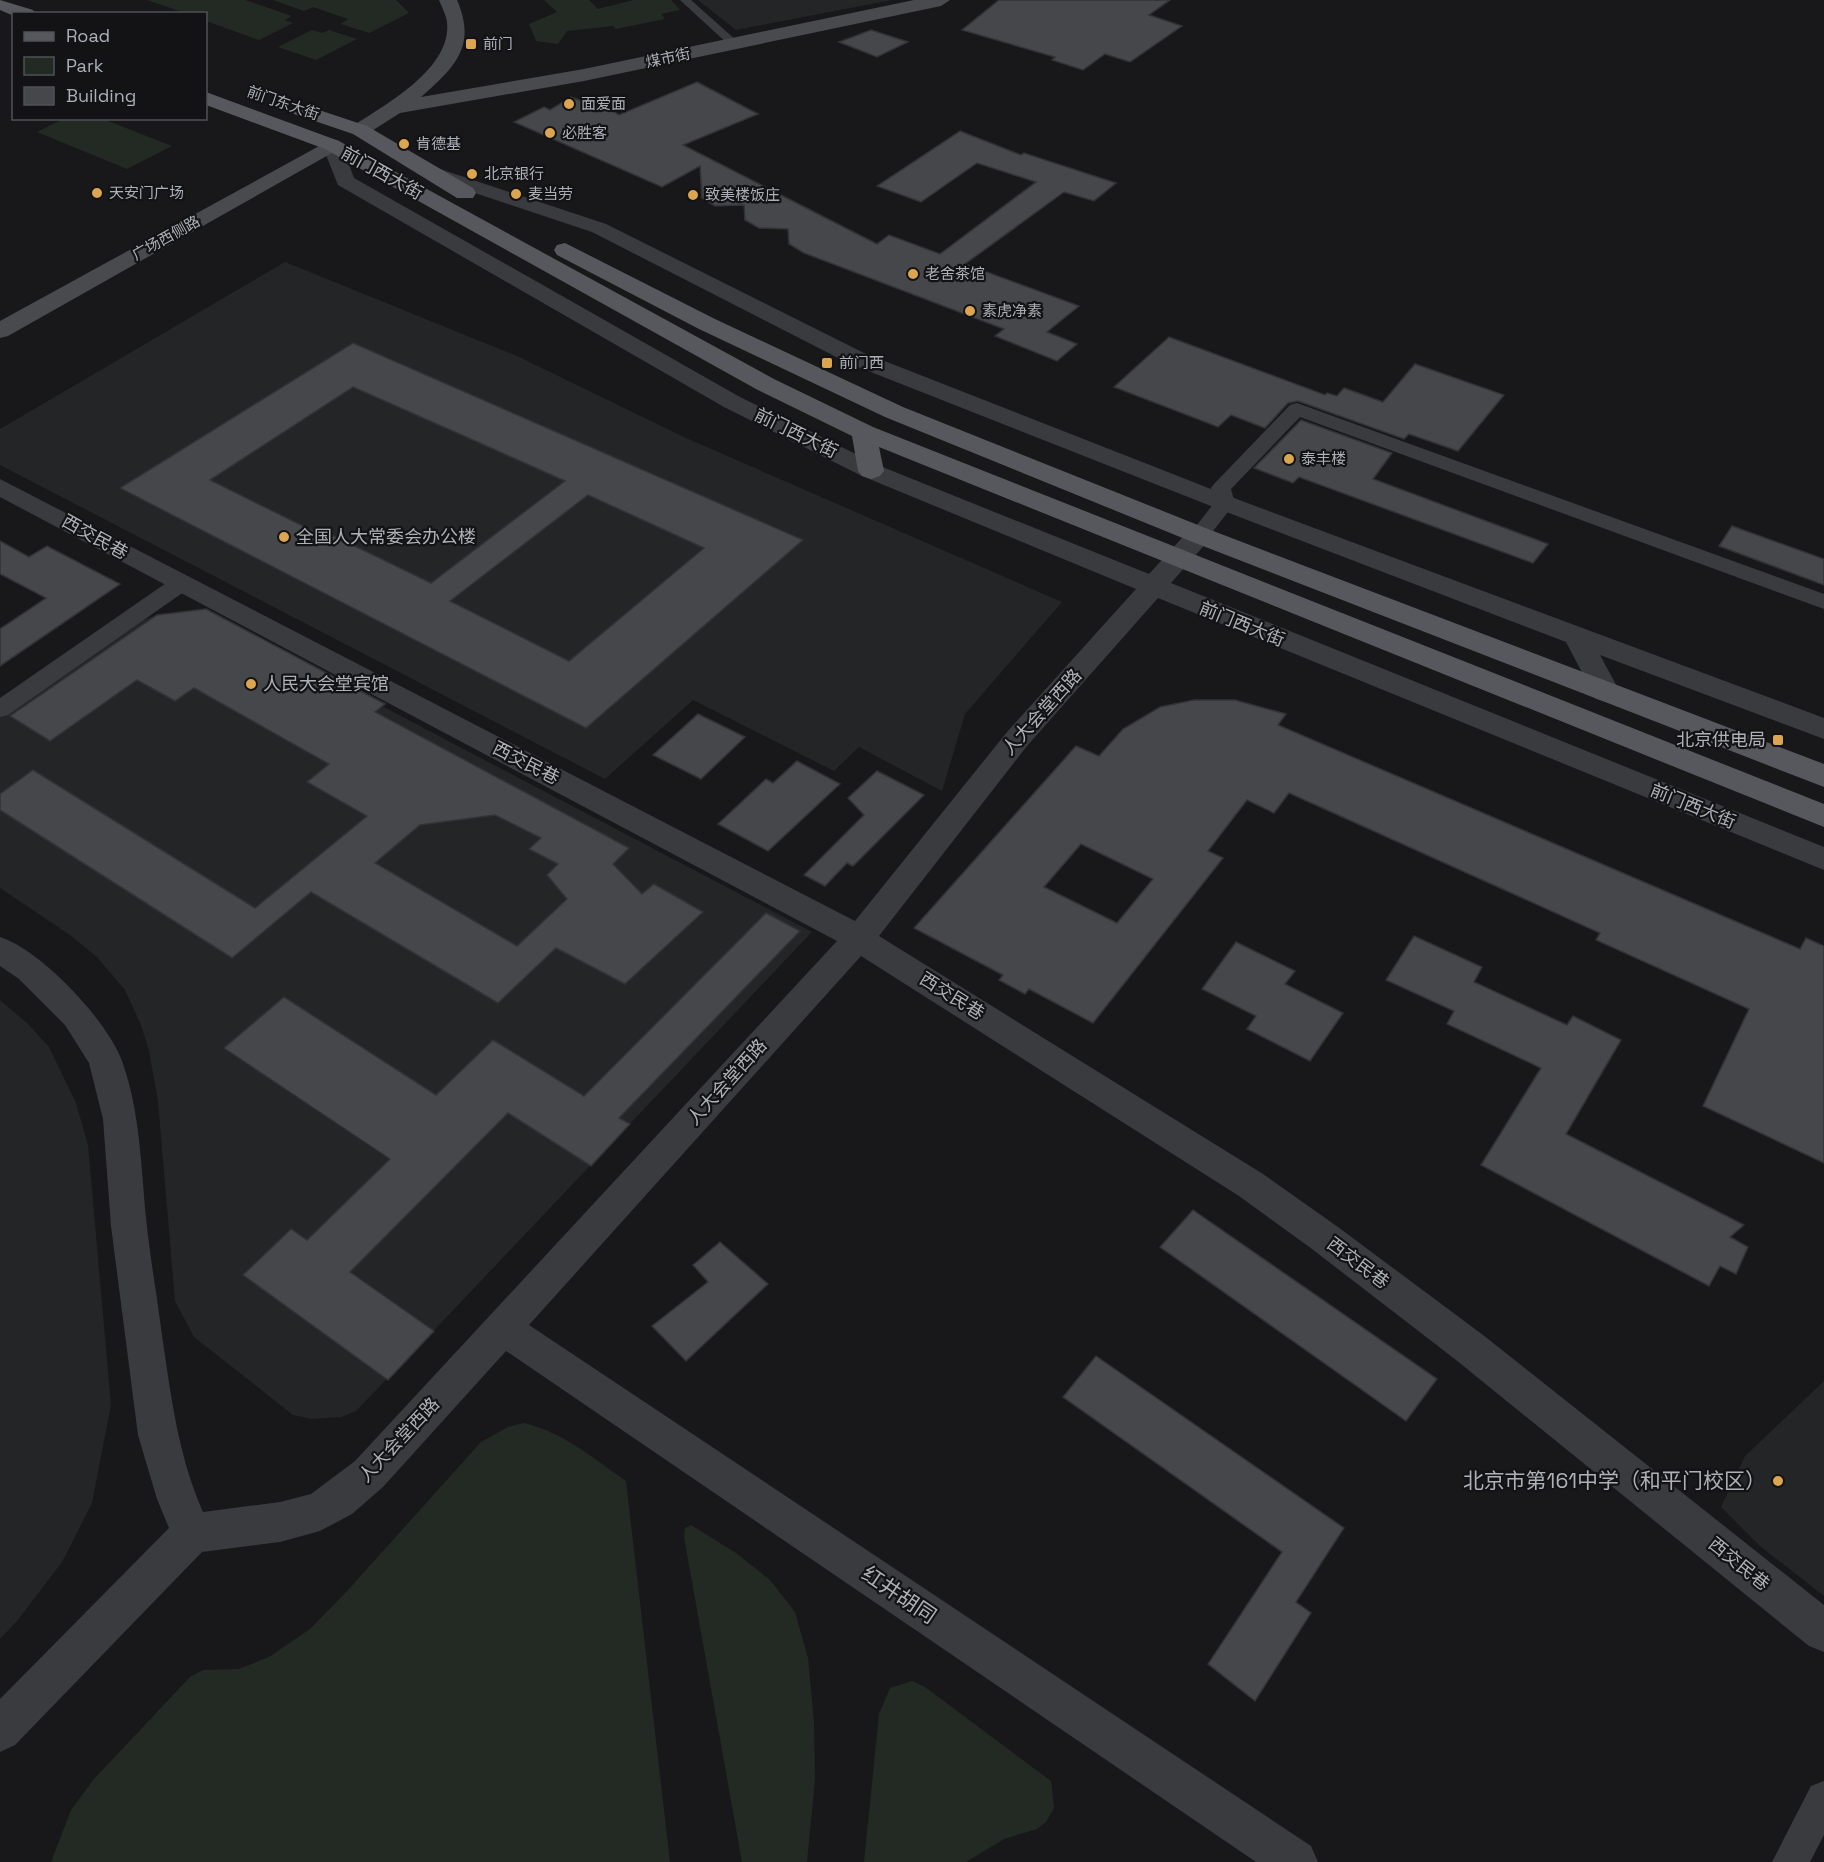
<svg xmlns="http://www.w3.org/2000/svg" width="1824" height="1862" font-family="'Space Grotesk','Noto Sans SC',sans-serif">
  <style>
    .built { fill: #242527 }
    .green { fill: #232a23 }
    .building { fill: #46474a; stroke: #333336; stroke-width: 1.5; fill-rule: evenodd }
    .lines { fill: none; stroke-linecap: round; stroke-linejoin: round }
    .pedestrian { fill: #3a3b3f; fill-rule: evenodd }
    .minor { fill: #3a3b3f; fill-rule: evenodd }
    .tertiary { fill: #3a3b3f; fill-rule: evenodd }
    .secondary { fill: #484a4e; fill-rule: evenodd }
    .primary { fill: #56585d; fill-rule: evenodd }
    .poi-dot { fill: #dca54f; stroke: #131315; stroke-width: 2 }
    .labels { text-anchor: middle; stroke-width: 4.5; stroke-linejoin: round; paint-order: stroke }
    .far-poi-label { font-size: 15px; fill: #acb1b8; stroke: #131315; text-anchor: start }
    .far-street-label { font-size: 15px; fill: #acb1b8; stroke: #131315 }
    .street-label { font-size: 18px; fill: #acb1b8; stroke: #131315 }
    .poi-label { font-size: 18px; fill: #acb1b8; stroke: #131315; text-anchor: start }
    .near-poi-label { font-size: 21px; fill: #acb1b8; stroke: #131315; text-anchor: end }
    .near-street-label { font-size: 21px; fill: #acb1b8; stroke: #131315 }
  </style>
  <rect width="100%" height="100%" fill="#18181a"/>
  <g class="built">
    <path d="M 698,0 L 892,0 L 736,30 Z"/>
    <path d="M 285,262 L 517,356 L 686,438 L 1062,602 L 965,714 L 942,791 L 859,747 L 834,771 L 693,700 L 605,779 L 0,465 L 0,429 Z"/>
    <path d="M 180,612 L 204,614 L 220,621 L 812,932 L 440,1324 L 356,1411 L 341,1417 L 312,1419 L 293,1415 L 194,1337 L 175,1301 L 158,1101 L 149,1051 L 141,1025 L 125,990 L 97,957 L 70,935 L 0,888 L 0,717 L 127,626 L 160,614 Z"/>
    <path d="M 0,1000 L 27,1023 L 49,1047 L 76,1103 L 88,1145 L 111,1405 L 92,1503 L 62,1562 L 17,1621 L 0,1639 Z"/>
    <path d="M 1824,1381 L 1824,1596 L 1760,1546 L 1721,1507 L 1745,1456 Z"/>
  </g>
  <g class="green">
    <path d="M 147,0 L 245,0 L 292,16 L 285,20 L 293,23 L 259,40 L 206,21 L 206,14 L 185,13 Z"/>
    <path d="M 273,0 L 396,0 L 409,13 L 369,33 L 341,24 L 348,19 L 313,7 L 304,11 Z"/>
    <path d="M 544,0 L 589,0 L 598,9 L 634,0 L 671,0 L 680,10 L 661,14 L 665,19 L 616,29 L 613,26 L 567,31 L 558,44 L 536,41 L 529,24 L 557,12 Z"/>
    <path d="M 312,30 L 322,33 L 329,30 L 357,39 L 316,60 L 278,47 Z"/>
    <path d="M 65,118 L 103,119 L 172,146 L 127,169 L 37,132 Z"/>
    <path d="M 524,1423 C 563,1432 593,1458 626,1481 L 670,1862 L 51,1862 L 71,1810 L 94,1779 L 190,1677 L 203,1670 L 239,1669 L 269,1657 L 310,1629 L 348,1590 L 481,1442 L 508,1427 Z"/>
    <path d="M 691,1525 L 736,1553 L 770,1580 L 795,1612 L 808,1658 L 814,1724 L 815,1779 L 807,1862 L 742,1862 L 684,1537 L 685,1528 Z"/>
    <path d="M 912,1681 L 925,1687 L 1051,1781 L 1054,1808 L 1046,1822 L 1037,1829 L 1004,1839 L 966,1862 L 864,1862 L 879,1714 L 890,1688 Z"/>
  </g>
  <g class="building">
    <path d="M 999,0 L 1170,0 L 1149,15 L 1182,26 L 1130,62 L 1105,54 L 1083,70 L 1052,60 L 1055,57 L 962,30 Z"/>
    <path d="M 871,30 L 908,42 L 877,57 L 839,42 Z"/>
    <path d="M 697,82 L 758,114 L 683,145 L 877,244 L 889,235 L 940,254 L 1036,182 L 977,163 L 921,202 L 877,186 L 960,131 L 1021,155 L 1024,153 L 1116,183 L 1094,201 L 1064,192 L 965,264 L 1079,306 L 1047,332 L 1077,344 L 1057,361 L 995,336 L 1004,329 L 804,253 L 789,244 L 788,229 L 759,228 L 745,220 L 744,205 L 715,206 L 702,198 L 700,166 L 662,187 L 514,122 L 544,107 L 550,110 L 571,97 L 593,105 L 606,106 L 619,115 Z"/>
    <path d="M 1169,337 L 1325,395 L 1327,393 L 1337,396 L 1344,388 L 1383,402 L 1415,364 L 1504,395 L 1458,451 L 1409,434 L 1404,439 L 1298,401 L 1288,403 L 1265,428 L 1231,415 L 1218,427 L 1114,387 Z"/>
    <path d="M 353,343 L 803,540 L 586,728 L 120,488 ZM 353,387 L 482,444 L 565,481 L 431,583 L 324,531 L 319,534 L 210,480 ZM 588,495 L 704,548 L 569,661 L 450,601 Z"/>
    <path d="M 1301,420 L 1392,453 L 1373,479 L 1548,544 L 1533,563 L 1299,477 L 1293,483 L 1254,468 Z"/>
    <path d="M 1732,526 L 1824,559 L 1824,585 L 1719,546 Z"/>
    <path d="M 0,541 L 29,557 L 47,546 L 120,584 L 0,666 L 0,629 L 46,598 L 0,574 Z"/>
    <path d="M 206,609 L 385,704 L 375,712 L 629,848 L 613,864 L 642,894 L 654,884 L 703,912 L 625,984 L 556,948 L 498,1003 L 311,892 L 232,958 L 0,810 L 0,794 L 33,770 L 255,908 L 367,816 L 307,782 L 329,764 L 194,688 L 175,701 L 137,680 L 50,741 L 10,716 L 157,615 ZM 495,815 L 541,838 L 529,849 L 558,864 L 547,875 L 567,899 L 517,946 L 375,863 L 420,825 Z"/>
    <path d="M 1194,700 L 1235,700 L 1286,714 L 1278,725 L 1800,949 L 1806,938 L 1824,946 L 1824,1163 L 1703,1106 L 1749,1009 L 1596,940 L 1600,933 L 1289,793 L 1274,813 L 1247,800 L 1208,851 L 1223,858 L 1093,1023 L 1029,989 L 1025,994 L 999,980 L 1003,975 L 914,928 L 1076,746 L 1099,756 L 1123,729 L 1160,707 ZM 1081,844 L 1153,879 L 1117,923 L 1044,887 Z"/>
    <path d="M 698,714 L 745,737 L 701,779 L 653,755 Z"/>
    <path d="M 797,761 L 840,784 L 768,851 L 718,824 L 766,779 L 773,783 Z"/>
    <path d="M 877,771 L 924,795 L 853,866 L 847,863 L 825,886 L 804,875 L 864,815 L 848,798 Z"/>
    <path d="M 766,913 L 800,931 L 619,1118 L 630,1124 L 591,1166 L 508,1113 L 350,1272 L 434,1331 L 388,1380 L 243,1275 L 291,1229 L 307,1240 L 390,1159 L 224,1048 L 284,997 L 436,1095 L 493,1040 L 584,1096 Z"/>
    <path d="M 1414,936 L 1482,967 L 1474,982 L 1567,1025 L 1573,1016 L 1621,1040 L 1566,1134 L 1744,1225 L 1730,1237 L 1748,1247 L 1736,1274 L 1720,1266 L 1709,1286 L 1481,1165 L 1541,1068 L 1447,1024 L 1454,1011 L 1386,980 Z"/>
    <path d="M 1236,942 L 1295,971 L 1285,984 L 1343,1013 L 1310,1061 L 1247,1029 L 1256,1016 L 1202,989 Z"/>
    <path d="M 1193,1210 L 1437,1379 L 1406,1421 L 1160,1247 Z"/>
    <path d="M 720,1242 L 768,1284 L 686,1361 L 652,1326 L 708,1282 L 693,1265 Z"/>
    <path d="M 1096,1356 L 1344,1528 L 1296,1602 L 1311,1613 L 1255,1701 L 1208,1664 L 1282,1552 L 1063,1397 Z"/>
  </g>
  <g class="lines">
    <path class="pedestrian" d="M 680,0 L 691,0 L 738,42 L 738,46 L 730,46 Z"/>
    <g class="minor">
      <path d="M 1297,403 L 1824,594 L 1824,609 L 1300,417 L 1231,489 L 1235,503 L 1206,540 L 1192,540 L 1189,535 L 1215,502 L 1211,488 L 1214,484 L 1290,405 Z"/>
      <path d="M 180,577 L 188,579 L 191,584 L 188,589 L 8,715 L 0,717 L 0,698 L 172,579 Z"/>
      <path d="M 1824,1781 L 1824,1835 L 1810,1862 L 1772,1862 L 1811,1786 Z"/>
    </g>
    <g class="tertiary">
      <path d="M 332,139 L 339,141 L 342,145 L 354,178 L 740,397 L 880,466 L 1149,574 L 1190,529 L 1199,527 L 1208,529 L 1212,535 L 1208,541 L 1171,583 L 1824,847 L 1824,870 L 1158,598 L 1027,746 L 879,936 L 1263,1174 L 1338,1227 L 1483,1335 L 1824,1605 L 1824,1652 L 1809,1646 L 1456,1360 L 1312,1249 L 1239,1196 L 861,956 L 529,1325 L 1311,1846 L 1318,1862 L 1256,1862 L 506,1351 L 383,1487 L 352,1514 L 320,1531 L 280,1542 L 202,1552 L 15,1745 L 0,1752 L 0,1699 L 169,1528 L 157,1499 L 138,1435 L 111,1226 L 103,1119 L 89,1063 L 65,1025 L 19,979 L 0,966 L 0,937 C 41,950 107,1020 122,1061 C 140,1111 141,1165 146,1218 C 150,1257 157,1296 162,1335 C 171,1396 178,1455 203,1512 L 280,1502 L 311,1494 L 355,1461 L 837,941 L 0,497 L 0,479 L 855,921 L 1007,732 L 1136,589 L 862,476 L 724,407 L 338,185 L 322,145 L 325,141 Z"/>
      <path d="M 425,164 L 606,224 L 864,353 L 1234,498 L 1824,718 L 1824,739 L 1600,655 L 1620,692 L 1616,699 L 1606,702 L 1596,699 L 1566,642 L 1216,508 L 848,363 L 592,232 L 418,174 L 415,170 L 418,166 Z"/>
    </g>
    <g class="secondary">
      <path d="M 439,0 L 457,0 C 477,46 455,67 421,97 L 584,69 L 914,0 L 950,0 L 941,6 L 584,81 L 400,113 L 367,134 L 353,134 L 350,130 L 353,126 C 386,104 452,69 447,22 C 446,15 442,7 439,0 Z"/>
      <path d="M 332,139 L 339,141 L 342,145 L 339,149 L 8,336 L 0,338 L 0,321 Z"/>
    </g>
    <g class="primary">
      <path d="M 0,0 L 33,10 L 35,14 L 14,14 L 14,16 L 0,10 Z"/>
      <path d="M 206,92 L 339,141 L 774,379 L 873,427 L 1824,804 L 1824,827 L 879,447 L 884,471 L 880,476 L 871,479 L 862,476 L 858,471 L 852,436 L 756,389 L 325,149 L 206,105 Z"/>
      <path d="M 301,104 L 367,126 L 473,188 L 476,193 L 473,198 L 457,198 L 353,134 L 294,114 L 291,110 L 294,106 Z"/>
      <path d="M 565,243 L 715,319 L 903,407 L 1208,529 L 1824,764 L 1824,787 L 1190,541 L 885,417 L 699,329 L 557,255 L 554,250 L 557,245 Z"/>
    </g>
  </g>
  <g class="poi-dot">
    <rect x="465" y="38" width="12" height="12" rx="3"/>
    <circle cx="569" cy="104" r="6"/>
    <circle cx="550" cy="133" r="6"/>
    <circle cx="404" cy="144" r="6"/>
    <circle cx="472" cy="174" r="6"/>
    <circle cx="97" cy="193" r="6"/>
    <circle cx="516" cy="194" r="6"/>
    <circle cx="693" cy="195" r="6"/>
    <circle cx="913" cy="274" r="6"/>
    <circle cx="970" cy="311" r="6"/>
    <rect x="821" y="357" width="12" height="12" rx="3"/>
    <circle cx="1289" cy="459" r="6"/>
    <circle cx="284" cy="537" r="6"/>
    <circle cx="251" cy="684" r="6"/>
    <rect x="1772" y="734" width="12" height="12" rx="3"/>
    <circle cx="1778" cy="1481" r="6"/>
  </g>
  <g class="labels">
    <g class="far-poi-label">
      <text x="483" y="49">前门</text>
      <text x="581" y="109">面爱面</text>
      <text x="562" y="138">必胜客</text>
      <text x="416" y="149">肯德基</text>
      <text x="484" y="179">北京银行</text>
      <text x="109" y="198">天安门广场</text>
      <text x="528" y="199">麦当劳</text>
      <text x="705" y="200">致美楼饭庄</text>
      <text x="925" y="279">老舍茶馆</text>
      <text x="982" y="316">素虎净素</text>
      <text x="839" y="368">前门西</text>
      <text x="1301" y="464">泰丰楼</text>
    </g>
    <g class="far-street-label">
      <text transform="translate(668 58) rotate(-12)" y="5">煤市街</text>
      <text transform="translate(283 103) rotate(19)" y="5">前门东大街</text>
      <text transform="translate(166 238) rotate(-29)" y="5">广场西侧路</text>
    </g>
    <g class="street-label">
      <text transform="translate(382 173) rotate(29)" y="6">前门西大街</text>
      <text transform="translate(796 433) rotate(26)" y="6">前门西大街</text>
      <text transform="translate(95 537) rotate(29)" y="6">西交民巷</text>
      <text transform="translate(1242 624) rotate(22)" y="6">前门西大街</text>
      <text transform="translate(1042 712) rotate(-48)" y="6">人大会堂西路</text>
      <text transform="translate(526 763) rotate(27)" y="6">西交民巷</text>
      <text transform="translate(1693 806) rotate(22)" y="6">前门西大街</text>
      <text transform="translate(952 996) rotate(32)" y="6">西交民巷</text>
      <text transform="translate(727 1082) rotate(-48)" y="6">人大会堂西路</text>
      <text transform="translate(1358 1263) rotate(37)" y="6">西交民巷</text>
      <text transform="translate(399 1440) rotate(-47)" y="6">人大会堂西路</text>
      <text transform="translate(1739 1564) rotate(39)" y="6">西交民巷</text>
    </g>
    <g class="poi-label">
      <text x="296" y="543">全国人大常委会办公楼</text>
      <text x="263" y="690">人民大会堂宾馆</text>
      <text x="1766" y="746" text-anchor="end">北京供电局</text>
    </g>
    <g class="near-poi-label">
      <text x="1766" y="1488">北京市第161中学（和平门校区）</text>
    </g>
    <g class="near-street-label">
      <text transform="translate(899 1595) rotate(34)" y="7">红井胡同</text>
    </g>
  </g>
  <rect x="12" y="12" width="195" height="108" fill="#131315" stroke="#505256" stroke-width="1.5"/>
  <rect x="24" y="32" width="30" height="9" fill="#56585d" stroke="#505256" stroke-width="1.5"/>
  <text x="66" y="42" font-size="18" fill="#acb1b8">Road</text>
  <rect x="24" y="57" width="30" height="18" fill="#232a23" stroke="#505256" stroke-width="1.5"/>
  <text x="66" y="72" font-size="18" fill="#acb1b8">Park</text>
  <rect x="24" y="87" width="30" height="18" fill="#46474a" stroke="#505256" stroke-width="1.5"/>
  <text x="66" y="102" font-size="18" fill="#acb1b8">Building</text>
</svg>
